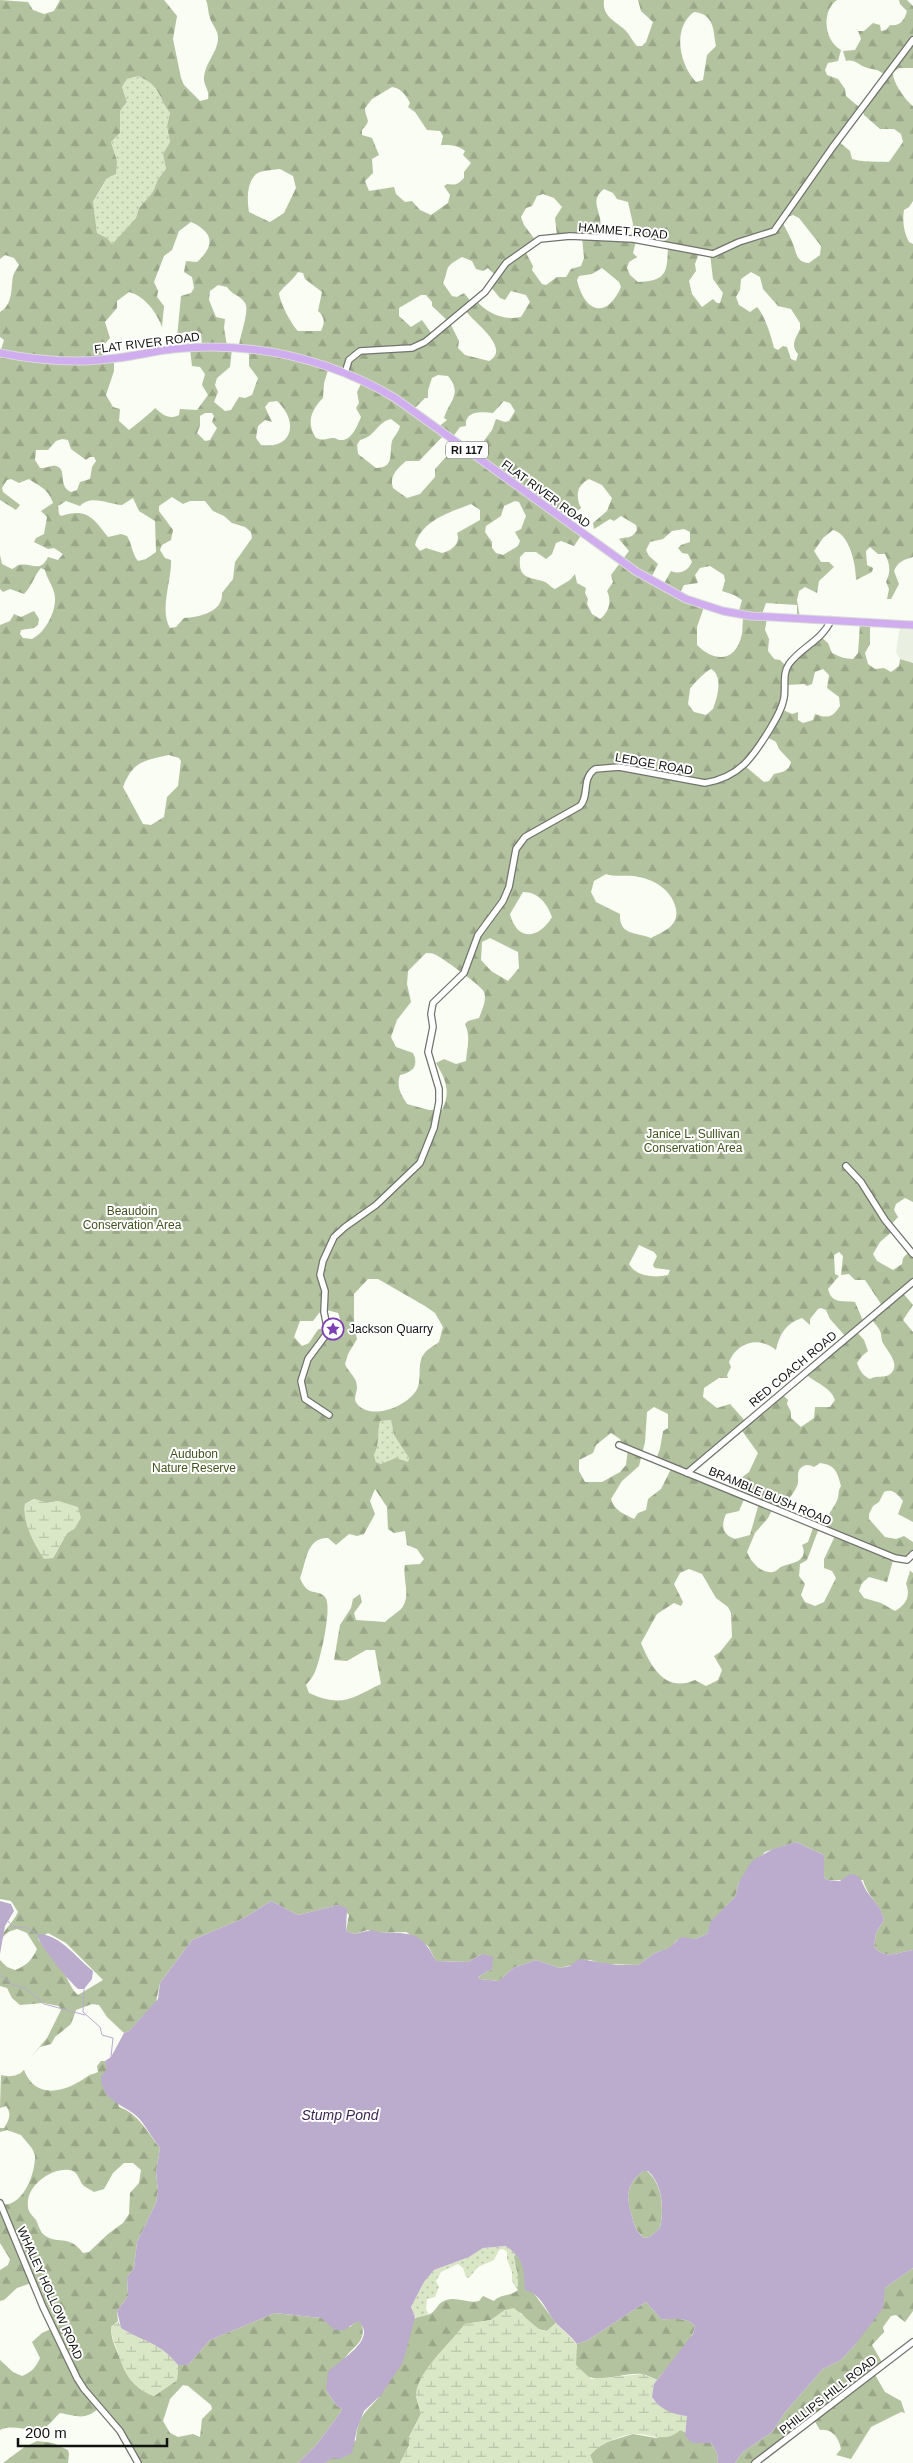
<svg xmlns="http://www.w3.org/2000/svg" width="913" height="2463" font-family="Helvetica,sans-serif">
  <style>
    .built { fill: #eaf0e1 }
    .grass { fill: url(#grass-dots) }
    .forest { fill: url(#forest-firs); fill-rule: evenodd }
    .wetland { fill: url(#wetland-marsh) }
    .water { fill: #bbabcc; fill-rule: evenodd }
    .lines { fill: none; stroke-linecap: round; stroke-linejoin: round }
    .stream { stroke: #bbabcc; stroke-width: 1 }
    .minor-casing { stroke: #71756d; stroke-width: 8 }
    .major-casing { stroke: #d9d9d9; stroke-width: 9 }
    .minor { stroke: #fff; stroke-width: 5.5 }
    .major { stroke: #d0adee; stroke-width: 7 }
    .labels { text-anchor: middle; stroke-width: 4; stroke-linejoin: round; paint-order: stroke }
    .shield { fill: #fff; stroke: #585a58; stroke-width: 1 }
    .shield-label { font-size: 11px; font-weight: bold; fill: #111310 }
    .street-label { font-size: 12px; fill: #111310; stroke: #fff }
    .park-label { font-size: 12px; fill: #415520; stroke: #fff }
    .poi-label { font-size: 12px; fill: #111310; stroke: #fff; text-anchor: start }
    .water-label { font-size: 14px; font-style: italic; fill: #3e2653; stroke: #fff }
  </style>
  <defs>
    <pattern id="grass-dots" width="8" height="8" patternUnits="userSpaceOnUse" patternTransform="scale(1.25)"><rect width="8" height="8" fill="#d9e7c7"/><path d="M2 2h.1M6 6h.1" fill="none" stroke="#b9c5aa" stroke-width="1.8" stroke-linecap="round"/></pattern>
    <pattern id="forest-firs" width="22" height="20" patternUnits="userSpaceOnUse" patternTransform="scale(1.25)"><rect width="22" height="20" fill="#b3c29f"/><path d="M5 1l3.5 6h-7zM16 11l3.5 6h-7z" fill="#99a688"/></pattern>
    <pattern id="wetland-marsh" width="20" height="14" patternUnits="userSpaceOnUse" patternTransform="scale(1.25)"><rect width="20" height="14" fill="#d9e7c7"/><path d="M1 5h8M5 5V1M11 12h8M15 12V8" fill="none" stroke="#b9c5aa"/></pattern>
  </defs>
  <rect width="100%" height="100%" fill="#f9fdf4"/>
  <path class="built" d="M 913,625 L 913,663 L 900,659 L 896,652 L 900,626 Z"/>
  <g class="grass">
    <path d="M 138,76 C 162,87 156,94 170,113 L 167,126 L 170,142 L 163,154 L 166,169 L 158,179 L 153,192 L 139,208 L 136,218 L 112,244 L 107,238 L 97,233 L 93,203 L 117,161 L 111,142 L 120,133 L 120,111 L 127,102 L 122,87 L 127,79 Z"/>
    <path d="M 391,1420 L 394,1435 L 409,1458 L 408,1463 L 393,1461 L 381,1464 L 376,1462 L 374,1455 C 380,1444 377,1433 380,1421 Z"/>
    <path d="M 506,2246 L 516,2254 L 514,2258 L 518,2277 L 518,2291 L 512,2281 L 512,2272 L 507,2259 L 507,2252 L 503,2249 L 499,2250 L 494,2260 L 478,2267 L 469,2278 L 466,2277 L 463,2268 L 458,2264 L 441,2272 L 436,2281 L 439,2287 L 435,2297 L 427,2299 L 426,2309 L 429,2315 L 415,2317 L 411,2307 L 424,2282 L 434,2270 L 469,2257 L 483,2248 Z"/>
  </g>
  <g class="forest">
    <path d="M 0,0 L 28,2 L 33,10 L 44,14 L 54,11 L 60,0 L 164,0 L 177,16 L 173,39 L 181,78 L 184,85 L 200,101 L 208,99 C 210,90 203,85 204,77 C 205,67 212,57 216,48 C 222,31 213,29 209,15 C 208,10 208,5 206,0 L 604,0 C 602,16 614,20 624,29 C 629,33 632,41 637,46 L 642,46 L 646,42 L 653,22 L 641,11 L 638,0 L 837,0 C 821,11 824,41 841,50 L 838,61 L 828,63 L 825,70 L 827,75 L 838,79 L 845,89 L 846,96 L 859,107 L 885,75 C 875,67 875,71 865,67 C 858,65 855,59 846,61 L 843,51 L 855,50 L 861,39 L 858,31 L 864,31 L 873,23 L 880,25 L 881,31 L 886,30 L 890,25 C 899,27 905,20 907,11 L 900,4 L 899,0 L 907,0 L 913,6 L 913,68 L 899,68 L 893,72 C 892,82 906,101 913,106 L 913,201 L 909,207 L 904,210 C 902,221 904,233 909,242 L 913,244 L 913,557 C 904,560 898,561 894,571 L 899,584 L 891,599 L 887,599 L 889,589 L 886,582 C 891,572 890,564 885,554 L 878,554 L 870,547 L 866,551 L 867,565 L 873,568 L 872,572 L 856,580 C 856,565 850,534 833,530 L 823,538 L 814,551 L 821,562 L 829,562 L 834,567 L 819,581 L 817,593 L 805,587 L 799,591 L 797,600 L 800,618 L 797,618 L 797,605 L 766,603 L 762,614 L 767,618 L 765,630 L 769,639 L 768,651 L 774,659 L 780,660 L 787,667 L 821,637 L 828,643 L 832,653 C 838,656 845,659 853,659 L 858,653 L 860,624 L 870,623 L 870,644 L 865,653 L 868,664 L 875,669 L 884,668 L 891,672 L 899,666 L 900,659 L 913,663 L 913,1202 L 905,1198 L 896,1204 L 894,1210 L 898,1217 L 890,1226 L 894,1230 L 880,1242 L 873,1254 L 877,1261 L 893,1270 L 902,1264 L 903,1258 L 910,1251 L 913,1253 L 913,1282 L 902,1292 L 913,1305 L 903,1320 L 913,1332 L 913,1522 L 898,1514 L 903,1501 C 898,1495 893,1488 884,1492 L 879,1502 L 873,1506 L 869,1514 L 869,1519 L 885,1537 L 896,1539 L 904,1536 L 913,1542 L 913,1555 L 908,1559 L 894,1557 L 887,1582 L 869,1577 L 862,1583 L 859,1591 L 864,1598 L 881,1603 L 895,1611 C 906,1605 911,1596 906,1584 L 910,1571 L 908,1569 L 913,1573 L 913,1950 C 898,1952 886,1960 874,1947 L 876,1933 L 884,1920 C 879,1901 868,1898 863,1880 L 827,1880 L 824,1877 L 824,1855 L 796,1842 L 765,1852 L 739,1882 L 735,1897 L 712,1921 L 707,1934 L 695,1939 L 677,1940 L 670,1948 L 655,1953 L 638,1965 L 604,1964 L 590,1960 L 560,1968 L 536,1960 L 513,1968 L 499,1981 L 480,1979 L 478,1977 L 492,1969 L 482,1954 L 468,1962 L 436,1961 L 428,1946 L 406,1932 L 378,1933 L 368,1930 L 354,1934 L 346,1931 L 349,1915 L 338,1905 L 298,1915 L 271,1901 L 244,1918 L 192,1940 L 160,1983 L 156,2002 L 129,2031 L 124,2033 L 107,2017 L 99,2005 L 92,2004 L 76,2010 L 71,2024 L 55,2037 L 51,2044 L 40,2047 L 31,2057 L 47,2038 L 61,2010 L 59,2006 L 43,2003 L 20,2005 L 12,1998 L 7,1988 L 0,1986 L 0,1960 L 7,1967 L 15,1970 C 26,1966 32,1960 37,1949 L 27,1933 L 17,1929 L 8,1932 L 0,1940 C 4,1929 13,1923 18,1912 L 11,1901 L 0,1899 L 0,625 L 10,621 L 14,614 L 21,617 L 34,611 L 39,619 L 38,625 L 34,628 L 21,630 L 20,634 L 23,638 L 32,639 C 46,633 59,607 54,592 C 52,584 47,579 45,570 L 41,568 C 35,574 32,586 24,594 L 10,589 L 3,592 L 0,589 L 0,555 L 2,564 L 12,569 C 15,568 17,565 19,565 C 32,562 40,574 48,557 L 58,560 L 63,554 L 54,548 L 48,549 L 34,542 L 36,538 L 44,534 L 47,517 L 41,511 L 53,503 C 48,488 40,487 29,479 L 19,483 L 11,479 L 7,480 L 2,488 L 3,492 L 20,505 L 16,510 L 0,500 L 0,353 L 4,340 L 0,337 L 0,312 C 13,305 11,288 13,276 C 14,273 17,268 19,265 L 14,258 L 5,255 L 0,259 ZM 694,12 C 715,14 713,31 716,46 L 707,55 L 703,80 L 696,82 C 679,64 672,28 694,12 ZM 138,76 C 162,87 156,94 170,113 L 167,126 L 170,142 L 163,154 L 166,169 L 158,179 L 153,192 L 139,208 L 136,218 L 112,244 L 107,238 L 97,233 L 93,202 L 107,178 L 116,174 L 117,161 L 111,142 L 120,133 L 120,111 L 127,102 L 122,87 L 127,79 ZM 392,87 C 401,88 406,95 410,103 L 408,107 L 415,112 L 427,130 L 440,131 L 443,136 L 441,145 C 450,145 458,145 465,151 L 463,155 L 471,163 L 464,172 L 464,178 C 457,185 456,185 447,184 L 444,186 L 450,195 L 448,203 L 431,215 L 420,210 L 412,201 L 405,202 L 396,194 L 394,187 L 369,191 L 365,181 L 373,173 L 372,159 L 379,155 L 372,138 L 362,135 L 362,130 C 373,119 365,120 365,108 L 372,99 ZM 862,109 L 864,115 L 880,129 L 894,129 L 901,134 L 903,142 L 889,162 C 876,161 865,163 852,159 L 850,151 L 838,141 ZM 280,169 L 293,176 L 296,188 L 284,213 L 270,222 L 249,212 C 247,201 246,177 260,172 C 266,170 273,170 280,169 ZM 604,189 L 613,193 L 617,199 L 628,202 L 633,224 L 631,238 L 600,235 C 600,230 601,223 600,218 C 597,205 592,199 604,189 ZM 543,194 L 554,198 L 562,207 L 555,218 L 557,236 L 582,237 L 584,258 L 581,266 L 571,269 L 566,277 L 557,277 L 546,285 L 542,284 L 532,270 L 533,266 L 524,249 L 536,241 L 524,225 L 521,217 L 526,208 L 532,206 L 537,196 ZM 793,215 L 799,218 L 821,246 L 820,255 L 809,263 C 796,262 797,254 793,244 C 790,236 786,229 782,222 L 785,218 ZM 191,222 C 213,232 216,245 197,262 L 186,261 L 184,272 L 192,277 L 194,288 L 191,293 L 181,296 L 176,348 L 179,348 L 179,335 L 184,332 L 201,333 L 202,346 L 190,349 L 192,366 L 200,367 L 205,374 L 202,385 L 208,395 L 197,410 L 180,409 L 179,415 C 169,420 163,415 155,408 C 153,411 132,428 129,430 L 119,421 L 120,409 L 113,407 L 106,395 L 114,371 L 114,360 L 103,357 L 103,346 L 110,338 L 105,322 L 117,308 L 117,301 L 129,292 C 145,296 157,313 162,327 L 164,306 L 157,297 L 158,291 L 154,282 L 164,256 L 172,250 L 179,231 ZM 636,241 L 668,246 C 667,271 668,281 638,282 L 630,275 L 627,268 L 629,262 L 637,257 L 633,253 ZM 699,253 L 710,254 L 713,279 L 723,293 L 720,303 L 717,303 L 713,299 L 702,307 L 692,294 L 689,281 L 696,271 L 695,264 ZM 462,257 L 472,261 L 476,269 L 483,271 L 488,268 L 496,276 L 490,286 L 500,298 L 505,300 L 511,291 L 526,295 L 530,302 L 521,317 C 504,321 486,313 476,300 L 472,303 L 464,293 L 457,297 L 452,296 L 443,283 C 450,268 442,268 462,257 ZM 602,268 L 619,282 L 621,287 C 606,321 584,311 577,280 L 579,276 L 592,274 ZM 298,272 L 303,273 L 305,279 L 322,292 L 318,311 C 325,317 325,323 321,331 L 298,331 C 291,324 280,303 279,293 C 285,285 292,281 298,272 ZM 751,272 L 760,277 L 763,289 L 778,306 L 791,309 L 800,323 L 800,329 C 796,338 790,345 798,354 L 796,361 L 791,359 L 787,347 L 783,346 L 778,350 L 774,348 C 771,336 765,316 757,307 L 750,312 L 739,305 L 736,297 L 740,290 L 741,279 ZM 218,285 L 227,287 C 232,295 240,295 245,303 C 250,310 240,335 239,346 L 249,349 L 249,366 L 258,378 L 252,395 L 245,398 L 239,397 L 231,410 L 225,411 L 214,402 L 218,392 L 215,385 L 217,378 L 230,367 L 232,349 L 227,346 L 224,328 L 225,319 L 216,317 L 209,300 L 210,291 ZM 421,295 L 426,295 L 432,302 L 432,306 L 448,321 L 432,334 L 422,320 L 411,327 L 399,316 L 399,308 ZM 465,310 C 473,322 512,348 489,361 L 465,355 L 458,348 L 459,341 L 449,321 ZM 329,367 L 362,382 L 357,392 L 359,403 L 356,408 L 361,417 C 357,426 352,441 340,440 C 335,439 337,438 332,438 C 325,439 323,441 316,438 C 306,423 311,410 323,398 L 324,383 ZM 438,375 L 448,376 C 463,394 449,401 444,418 L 447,420 L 437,428 L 413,410 L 425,398 L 428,398 L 428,390 L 432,378 ZM 277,401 C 299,421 293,450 261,445 L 256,438 L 258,426 L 265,420 L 272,422 L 265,407 L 269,402 ZM 504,401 L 510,403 L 515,411 L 509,421 L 505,422 L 496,419 L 492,430 L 483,442 L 484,443 L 473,453 L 458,444 L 435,469 L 435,477 L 420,494 L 407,498 L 393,488 C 389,476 397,469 406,461 L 419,461 L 445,434 L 452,438 L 460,427 L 466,426 C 464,410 483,412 493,413 ZM 205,413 L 212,413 L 214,416 L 212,422 L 217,428 L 210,440 L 205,441 L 197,433 L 200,426 L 200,416 ZM 391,419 L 400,426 C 399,432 394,436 392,441 C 389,453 395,468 376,468 L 358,454 L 357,445 L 360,440 C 375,437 377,422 391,419 ZM 62,439 L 68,440 L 71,449 L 86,460 L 90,457 L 94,457 L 96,461 L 92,467 L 90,479 L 80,482 L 77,490 L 71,492 C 57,486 68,469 56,466 C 51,465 45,469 40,468 L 35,460 L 36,450 L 48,450 L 56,441 ZM 589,479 L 602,485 L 612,498 L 607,511 L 593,523 L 594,529 L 610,519 L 614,521 L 621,516 L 636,525 L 637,530 C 631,540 627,536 619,539 L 629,551 L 611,575 L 613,582 L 607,591 C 612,601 609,612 600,619 L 592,614 L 587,604 L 588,599 L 585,593 L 586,588 L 577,583 L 575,574 L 570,580 L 555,589 C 550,587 549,584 545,582 C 529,576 518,580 520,557 L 525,552 L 536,552 L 546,559 L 552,554 L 556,543 L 561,541 L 574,546 L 582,534 L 571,525 L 576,512 L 581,508 C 575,496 577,485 589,479 ZM 172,497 L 183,504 L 190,501 L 205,501 L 213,511 L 224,516 L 232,523 L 245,527 L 251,532 L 252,538 L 235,562 L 233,579 L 222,593 C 223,612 200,617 184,618 L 176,627 L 170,628 C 159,610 172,580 171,560 L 165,558 L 160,550 L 162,545 L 171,540 L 173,530 L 159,511 L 159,506 ZM 133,498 L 139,511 L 155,521 L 156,552 L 146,559 L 138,561 C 132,554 132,544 127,536 L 121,534 L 108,537 C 94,519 87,507 61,516 L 59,514 L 58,506 L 66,501 L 80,506 C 91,494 108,504 122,505 ZM 515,501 L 519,502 L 526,516 L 521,529 L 515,532 L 520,541 L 518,546 L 503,555 L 496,553 L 492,548 L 492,542 L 485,532 L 486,526 L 501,516 L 504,506 ZM 471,504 L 480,510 L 480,520 L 457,533 C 461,543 452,551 442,553 L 426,548 L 420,551 L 415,545 C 421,521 450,512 471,504 ZM 684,529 L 690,532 L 690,542 L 681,545 L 678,548 L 682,553 L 688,554 L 692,562 C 688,571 680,575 671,571 L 662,587 L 650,580 L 658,564 L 649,556 L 646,550 L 650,542 L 663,539 L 672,531 ZM 710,566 L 724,575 L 725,581 L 722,591 L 734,595 L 742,600 L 739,611 L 744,615 C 742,621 743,628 742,634 C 736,662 715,663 697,645 L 697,627 L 704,607 L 679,595 L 684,585 L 698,583 L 695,575 L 700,568 ZM 711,669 C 724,676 717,698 713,709 L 706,715 L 694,712 L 688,704 L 690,689 C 693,684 706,671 711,669 ZM 823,669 L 829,675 L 827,688 L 839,697 L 840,706 C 833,717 828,719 815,714 L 813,720 L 803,723 L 798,720 L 798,712 L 792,714 L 781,709 L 786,685 L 804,684 L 807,686 L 812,684 L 815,672 ZM 767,737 L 776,742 L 779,749 L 791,762 C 789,771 783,772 774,774 L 769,781 L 764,782 L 745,766 ZM 169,755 L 179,758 L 181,761 L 178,786 L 167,797 L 164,817 L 151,825 L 143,824 L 123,787 C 133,761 143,761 169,755 ZM 606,874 C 614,877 624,875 633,876 C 652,878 672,889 676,909 C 679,926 664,931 651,938 C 637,932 619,936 620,914 L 596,902 L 591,892 L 594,881 ZM 523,892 C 538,892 547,903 552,917 C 539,939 517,942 510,914 ZM 490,938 L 518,952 L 519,968 L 508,981 L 491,971 L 481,960 L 482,942 ZM 426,953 C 428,953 432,953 434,954 C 440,956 483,987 484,992 C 487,1000 482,1010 479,1018 L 468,1021 L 465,1024 C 471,1037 467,1047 466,1061 L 456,1064 L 444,1059 L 436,1063 C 446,1080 451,1092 442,1110 L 429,1110 L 407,1104 C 401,1094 396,1087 400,1075 C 413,1072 419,1066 413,1053 L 396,1047 L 391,1037 L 397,1020 L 411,1002 L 407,984 L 408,971 ZM 639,1245 L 654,1252 L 657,1256 L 653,1265 L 655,1268 L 670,1270 L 668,1275 C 656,1278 636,1277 629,1264 ZM 839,1252 L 843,1256 L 841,1275 L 849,1274 L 855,1280 L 865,1280 L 883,1307 L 870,1318 C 874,1322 878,1327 880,1331 C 882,1335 881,1340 883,1343 C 888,1352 902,1366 889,1375 C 884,1378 877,1375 870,1379 C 863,1376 860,1371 857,1363 L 862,1356 L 868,1351 L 864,1340 L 856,1331 L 864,1323 L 855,1302 C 843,1300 832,1305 828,1289 L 839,1276 L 835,1274 L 834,1255 ZM 368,1279 L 378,1279 L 425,1306 L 435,1313 L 443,1327 L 439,1342 C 433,1347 426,1349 422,1357 C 418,1366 421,1378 418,1387 C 411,1405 373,1421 358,1405 C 352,1399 357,1394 357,1387 C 357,1377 348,1372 345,1364 L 348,1354 L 357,1339 L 354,1326 L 354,1294 ZM 821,1308 L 826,1310 L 830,1319 L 846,1337 L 806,1374 C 815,1383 831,1387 835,1400 L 830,1407 L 815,1407 L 814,1418 L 801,1427 L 791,1418 L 791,1412 L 787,1404 L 788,1400 L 781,1393 L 746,1422 L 730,1404 L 717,1408 L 703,1397 L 704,1388 L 719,1378 L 728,1378 L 727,1375 L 731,1367 L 729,1362 C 737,1342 760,1336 776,1350 C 779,1335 786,1323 802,1318 L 810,1325 L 810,1319 L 818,1309 ZM 327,1310 L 338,1313 C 341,1321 342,1327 335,1333 C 314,1327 322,1325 309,1343 L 302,1346 L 294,1337 L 300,1321 L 313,1321 L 319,1313 ZM 654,1407 L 668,1414 L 668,1428 L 663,1431 L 660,1449 L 656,1459 L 672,1467 L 661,1489 L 648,1499 L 646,1510 L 638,1513 L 634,1519 C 625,1514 614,1511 611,1499 L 622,1481 L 639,1466 L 645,1442 L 647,1412 ZM 391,1420 L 394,1435 L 409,1458 L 408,1462 L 396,1458 L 381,1464 L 376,1462 L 374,1455 C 380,1444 377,1433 380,1421 ZM 740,1428 L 758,1453 L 749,1472 L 741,1478 L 749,1484 L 746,1494 L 759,1503 L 750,1535 L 735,1539 C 722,1535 721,1525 726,1514 L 739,1511 L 745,1497 L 689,1471 ZM 611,1433 L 620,1439 L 622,1445 L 628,1448 L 626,1465 L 620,1472 L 602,1482 L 585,1482 L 579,1471 L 579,1460 L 593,1453 L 596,1445 ZM 820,1463 C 835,1465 837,1471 841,1486 C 838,1491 839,1493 838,1498 C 835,1507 826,1517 821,1528 L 835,1536 L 824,1559 L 824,1568 L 832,1571 L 836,1578 L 824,1602 L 815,1606 L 805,1602 L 801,1595 L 805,1584 L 799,1576 L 800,1564 L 807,1560 L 819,1528 L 814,1525 L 808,1542 L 802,1545 C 809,1561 793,1563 783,1566 C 779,1567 778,1571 773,1572 C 761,1574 751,1562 747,1552 L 755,1533 L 768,1518 L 773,1508 L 782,1511 C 786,1501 793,1495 797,1486 C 800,1480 795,1472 802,1467 C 806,1464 810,1465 814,1467 ZM 375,1489 L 387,1507 L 388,1529 L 394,1533 L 405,1531 L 407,1545 L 417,1549 L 424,1559 L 420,1564 L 405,1565 C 402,1579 412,1596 401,1609 C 397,1613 390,1617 385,1622 L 356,1620 L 354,1613 L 362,1602 L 360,1594 L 353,1599 L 351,1608 L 340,1625 L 334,1660 L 347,1661 L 366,1650 L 375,1650 L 381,1684 C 351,1698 343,1708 309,1693 L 306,1685 C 309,1681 313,1677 315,1672 C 320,1661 333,1606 325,1597 C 317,1588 308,1598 300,1578 C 306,1564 306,1537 328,1538 L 336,1545 L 349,1534 L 357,1536 L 364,1534 L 375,1514 L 370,1501 ZM 34,1499 L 46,1503 L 59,1501 L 75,1528 L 67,1533 L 53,1558 C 40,1541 22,1526 25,1504 ZM 689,1569 L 702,1574 L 716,1598 L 728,1607 L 731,1613 L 732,1637 L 720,1652 L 714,1656 L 722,1670 L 718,1680 L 706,1686 L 695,1680 C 665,1693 651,1667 641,1643 L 657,1614 L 674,1603 L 681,1606 L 683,1602 L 674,1584 L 680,1573 ZM 48,1933 L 66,1943 L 103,1980 L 78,1995 C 69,1987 68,1977 61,1968 C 53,1958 45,1949 38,1939 Z"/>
    <path d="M 101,2061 L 105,2061 L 107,2066 L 119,2107 C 139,2114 147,2132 160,2148 L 156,2172 L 158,2191 L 156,2203 L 137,2242 L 134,2268 L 127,2277 L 128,2296 L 117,2311 L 118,2321 L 111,2327 C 111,2336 113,2341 116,2349 C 125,2371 130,2387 154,2396 L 177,2380 L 178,2365 L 188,2365 L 210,2340 L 275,2313 L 321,2318 L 350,2327 L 358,2320 L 362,2325 C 366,2343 353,2346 345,2358 C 338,2368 332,2379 326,2390 L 336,2405 L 342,2409 L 340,2413 L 317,2444 L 298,2463 L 139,2463 L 100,2407 C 85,2421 78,2416 60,2413 C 55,2417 50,2425 45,2427 C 30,2434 14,2423 0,2430 L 0,2360 L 13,2372 L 22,2376 C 32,2372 36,2367 40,2358 L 32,2342 L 42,2333 L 53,2328 L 31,2283 L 17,2288 L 4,2300 L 0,2301 L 0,2270 L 8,2265 L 10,2259 L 0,2243 L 0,2204 C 22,2209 35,2175 35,2157 C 35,2149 25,2141 21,2135 L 7,2130 L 0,2132 L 0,2128 L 4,2128 C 9,2120 12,2114 6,2106 L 0,2108 L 1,2075 C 8,2077 18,2077 24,2070 C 36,2101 66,2092 88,2076 C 91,2074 94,2074 98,2072 L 97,2066 ZM 124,2163 L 133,2163 L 141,2170 L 139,2183 L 130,2193 L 129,2214 L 123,2223 L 108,2234 L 89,2252 L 83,2253 C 68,2233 57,2246 43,2234 C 40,2231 38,2224 36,2220 C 33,2216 28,2212 28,2207 C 25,2187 50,2168 69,2170 C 79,2171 78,2180 84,2186 C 87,2188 91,2190 94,2192 L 104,2189 L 113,2173 ZM 183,2385 L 188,2386 L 211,2405 L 212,2409 L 202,2419 L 200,2437 L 193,2434 L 178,2437 L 170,2433 L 163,2421 L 170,2399 Z"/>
    <path d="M 643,2171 L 647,2171 C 663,2185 664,2209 660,2228 L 650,2237 L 644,2238 C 635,2230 634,2224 631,2213 C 626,2195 627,2184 643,2171 Z"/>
    <path d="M 516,2254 L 524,2265 L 532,2291 L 556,2323 L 547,2331 C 535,2330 528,2321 521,2313 L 505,2310 L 491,2320 L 465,2324 L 433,2363 L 416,2396 L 421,2414 L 409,2437 L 409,2446 L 400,2463 L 325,2463 L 356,2440 C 358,2408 374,2410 385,2387 C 396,2366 403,2342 412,2321 C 417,2315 424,2317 430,2314 C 436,2311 438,2303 444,2301 C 456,2295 466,2304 479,2301 L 483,2296 L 494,2301 C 501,2293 510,2297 518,2290 L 518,2277 L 514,2257 Z"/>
    <path d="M 913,2268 L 913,2311 L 905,2322 L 896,2315 L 891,2316 L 883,2327 L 884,2332 L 872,2345 L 883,2364 L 874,2373 L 885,2392 L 901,2401 L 905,2413 L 901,2412 L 871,2427 L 851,2459 L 836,2455 L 841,2449 C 839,2438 832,2428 820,2430 L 814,2420 L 759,2463 L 735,2463 L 743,2452 L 772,2432 L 786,2411 L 823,2369 L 841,2360 L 855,2345 L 885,2288 Z"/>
    <path d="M 646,2302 L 661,2319 C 673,2320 686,2316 695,2326 C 691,2346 669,2364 657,2380 C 653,2378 647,2375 642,2374 C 619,2371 588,2392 575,2363 L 577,2344 L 588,2340 Z"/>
    <path d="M 680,2430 L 685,2432 L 692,2443 L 711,2443 L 717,2453 L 718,2463 L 593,2463 L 590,2455 L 597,2448 L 607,2442 L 633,2434 L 656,2438 Z"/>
    <path d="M 37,2441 L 53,2443 L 68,2450 L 69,2454 L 68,2463 L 3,2463 L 23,2448 Z"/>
  </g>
  <g class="wetland">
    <path d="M 35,1499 L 46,1503 L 59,1501 L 78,1507 L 81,1518 L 75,1528 L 67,1533 L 53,1558 L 44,1559 C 34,1544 22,1522 25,1504 Z"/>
    <path d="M 514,2308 L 540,2330 L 547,2331 L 556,2323 L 577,2344 L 576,2365 L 591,2379 L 643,2374 L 657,2380 L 654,2384 L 653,2400 C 663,2409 674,2415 687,2416 L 688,2423 L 685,2432 L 680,2430 C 666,2445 647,2432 631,2434 C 617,2437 600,2444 590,2455 L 593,2463 L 400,2463 L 409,2446 L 409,2437 L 421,2414 C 420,2408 416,2400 416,2395 C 416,2373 452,2341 465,2324 L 491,2320 L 505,2310 Z"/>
    <path d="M 118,2321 C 124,2336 138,2334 151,2341 C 161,2346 171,2356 178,2365 L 177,2380 L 154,2396 C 133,2388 124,2374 118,2353 C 115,2343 111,2337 111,2327 Z"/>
  </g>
  <g class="water">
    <path d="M 796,1842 L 824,1855 L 824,1877 L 827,1880 L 840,1881 L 850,1874 C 864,1876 861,1884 868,1893 C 876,1904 880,1905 884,1920 L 876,1933 L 874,1947 C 886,1960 898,1952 913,1950 L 913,2268 L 885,2288 L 883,2308 L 855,2345 L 841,2360 L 823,2369 L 786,2411 L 772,2432 L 743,2452 L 735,2463 L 718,2463 L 717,2453 L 711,2443 L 692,2443 L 685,2436 L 687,2416 C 674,2415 659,2409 652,2397 L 654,2384 L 693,2334 L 695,2326 C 686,2316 673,2320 661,2319 L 646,2302 L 588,2340 L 577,2344 C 571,2336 564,2331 557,2324 C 546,2312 542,2294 525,2290 C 524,2267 524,2260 506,2246 L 483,2248 L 469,2257 L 434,2270 L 424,2282 L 411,2307 L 415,2317 L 403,2362 L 381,2395 L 364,2411 L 357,2429 L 352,2453 L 340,2459 L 333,2458 L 325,2463 L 298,2463 L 317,2444 L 340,2413 L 342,2409 L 336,2405 L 326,2390 L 328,2372 C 339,2360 379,2339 358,2321 L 344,2330 L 335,2330 L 321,2318 L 275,2313 L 210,2340 L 188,2365 L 178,2365 C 160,2342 144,2342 121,2328 L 117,2311 L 128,2296 L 127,2277 L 134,2268 L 137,2242 L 156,2203 L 158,2191 L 156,2172 L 160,2148 C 153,2139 148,2130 142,2122 C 129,2104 102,2105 101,2077 L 107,2069 L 105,2061 L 111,2057 L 124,2033 L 129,2031 L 158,1999 L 160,1983 L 192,1940 L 244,1918 L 271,1901 L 298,1915 L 338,1905 L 347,1908 L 346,1931 L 354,1934 L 372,1930 C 379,1933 384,1933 392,1933 C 418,1932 425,1940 436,1961 L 468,1962 L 482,1954 L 493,1957 L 492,1969 L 478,1977 L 480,1979 L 499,1981 L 513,1968 L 536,1960 L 560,1968 L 570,1966 L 579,1959 L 617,1965 L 638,1965 L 655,1953 L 669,1948 L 681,1937 L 695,1939 L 707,1934 L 711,1921 L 735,1897 L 739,1882 L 752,1861 L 773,1849 ZM 643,2171 L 648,2171 C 663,2185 664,2209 660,2228 L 650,2237 L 644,2238 C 635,2231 634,2224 631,2213 C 626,2195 627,2184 643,2171 Z"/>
    <path d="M 0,1901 L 11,1904 L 14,1911 L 5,1926 L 0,1954 Z"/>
    <path d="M 39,1934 C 61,1935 77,1959 93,1971 L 92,1979 L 84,1989 L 78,1989 C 70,1982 40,1946 38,1937 Z"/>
  </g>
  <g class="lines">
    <g class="stream">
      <path d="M 8,1921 L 13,1927 L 28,1928 L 38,1935"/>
      <path d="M 0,1975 L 13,1985 L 25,1988 L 44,2004 L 85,2015"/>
      <path d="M 84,1989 L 83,2012 L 100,2027 L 102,2035 L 113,2038 L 111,2057"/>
    </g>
    <g class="minor-casing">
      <g id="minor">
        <path d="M 345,373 L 349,360 L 360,351 L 412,348 L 425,342 L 485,292 L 506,263 L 540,239 L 570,236 L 633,239 L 713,254 L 739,242 L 774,231 L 832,148 L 913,40"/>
        <path d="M 846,1166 L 861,1182 L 885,1220 L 913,1254"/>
        <path d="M 329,1415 L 305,1399 L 301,1381 L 308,1359 L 328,1332 L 324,1312 L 325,1291 L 320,1275 L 323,1261 L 334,1237 L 345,1227 L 376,1205 L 420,1163 L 434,1128 L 439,1102 L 439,1089 L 428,1052 L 433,1027 L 431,1014 L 433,1003 L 464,973 L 478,935 L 503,901 L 509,887 L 516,849 L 525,837 L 580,806 C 590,795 581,779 595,769 L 619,767 L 705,783 C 740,777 753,757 770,729 C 776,719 782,709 784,698 C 786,686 782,674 789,664 C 801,647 822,641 831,620"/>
        <path d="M 619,1445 L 895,1558 L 907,1560 L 913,1554"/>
        <path d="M 687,1473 L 913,1282"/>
        <path d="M 0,2203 L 43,2307 L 77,2378 L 84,2389 L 120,2431 L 138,2463"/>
        <path d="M 755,2463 L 913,2342"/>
      </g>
    </g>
    <g class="major-casing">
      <path id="major" d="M 0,353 C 39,361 77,364 117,358 C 136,356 154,351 173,349 C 252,341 327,358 395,398 L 637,572 L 686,599 L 723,611 L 751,616 L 913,625"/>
    </g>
    <use href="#minor" class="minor"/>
    <use href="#major" class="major"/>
  </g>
  <defs>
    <g id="sight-ring" transform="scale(1.125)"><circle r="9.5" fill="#fff" stroke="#7f3eb2" stroke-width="1.5"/><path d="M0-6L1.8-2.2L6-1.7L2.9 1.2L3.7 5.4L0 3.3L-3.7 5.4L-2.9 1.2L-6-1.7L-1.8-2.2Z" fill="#7f3eb2"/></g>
  </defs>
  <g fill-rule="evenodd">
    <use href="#sight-ring" x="333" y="1329"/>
  </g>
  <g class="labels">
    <rect class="shield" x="446" y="441.5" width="42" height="17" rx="4"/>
    <g class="shield-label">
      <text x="467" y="454">RI 117</text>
    </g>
    <g class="street-label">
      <text transform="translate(623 231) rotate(5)" y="4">HAMMET ROAD</text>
      <text transform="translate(147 343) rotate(-7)" y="4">FLAT RIVER ROAD</text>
      <text transform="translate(546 494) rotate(36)" y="4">FLAT RIVER ROAD</text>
      <text transform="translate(654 764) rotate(10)" y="4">LEDGE ROAD</text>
      <text transform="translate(793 1369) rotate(-40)" y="4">RED COACH ROAD</text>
      <text transform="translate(770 1496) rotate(23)" y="4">BRAMBLE BUSH ROAD</text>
      <text transform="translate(50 2293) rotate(66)" y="4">WHALEY HOLLOW ROAD</text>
      <text transform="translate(828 2395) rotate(-38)" y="4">PHILLIPS HILL ROAD</text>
    </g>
    <g class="park-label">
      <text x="693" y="1138">Janice L. Sullivan<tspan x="693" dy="14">Conservation Area</tspan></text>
      <text x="132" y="1215">Beaudoin<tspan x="132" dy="14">Conservation Area</tspan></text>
      <text x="194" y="1458">Audubon<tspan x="194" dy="14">Nature Reserve</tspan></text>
    </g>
    <g class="poi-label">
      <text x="349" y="1333">Jackson Quarry</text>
    </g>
    <g class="water-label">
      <text x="340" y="2120">Stump Pond</text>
    </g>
  </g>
  <path d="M18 2438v8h149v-8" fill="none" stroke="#111310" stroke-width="2.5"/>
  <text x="25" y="2438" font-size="15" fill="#111310" stroke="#ffffff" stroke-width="4" paint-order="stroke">200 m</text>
</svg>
